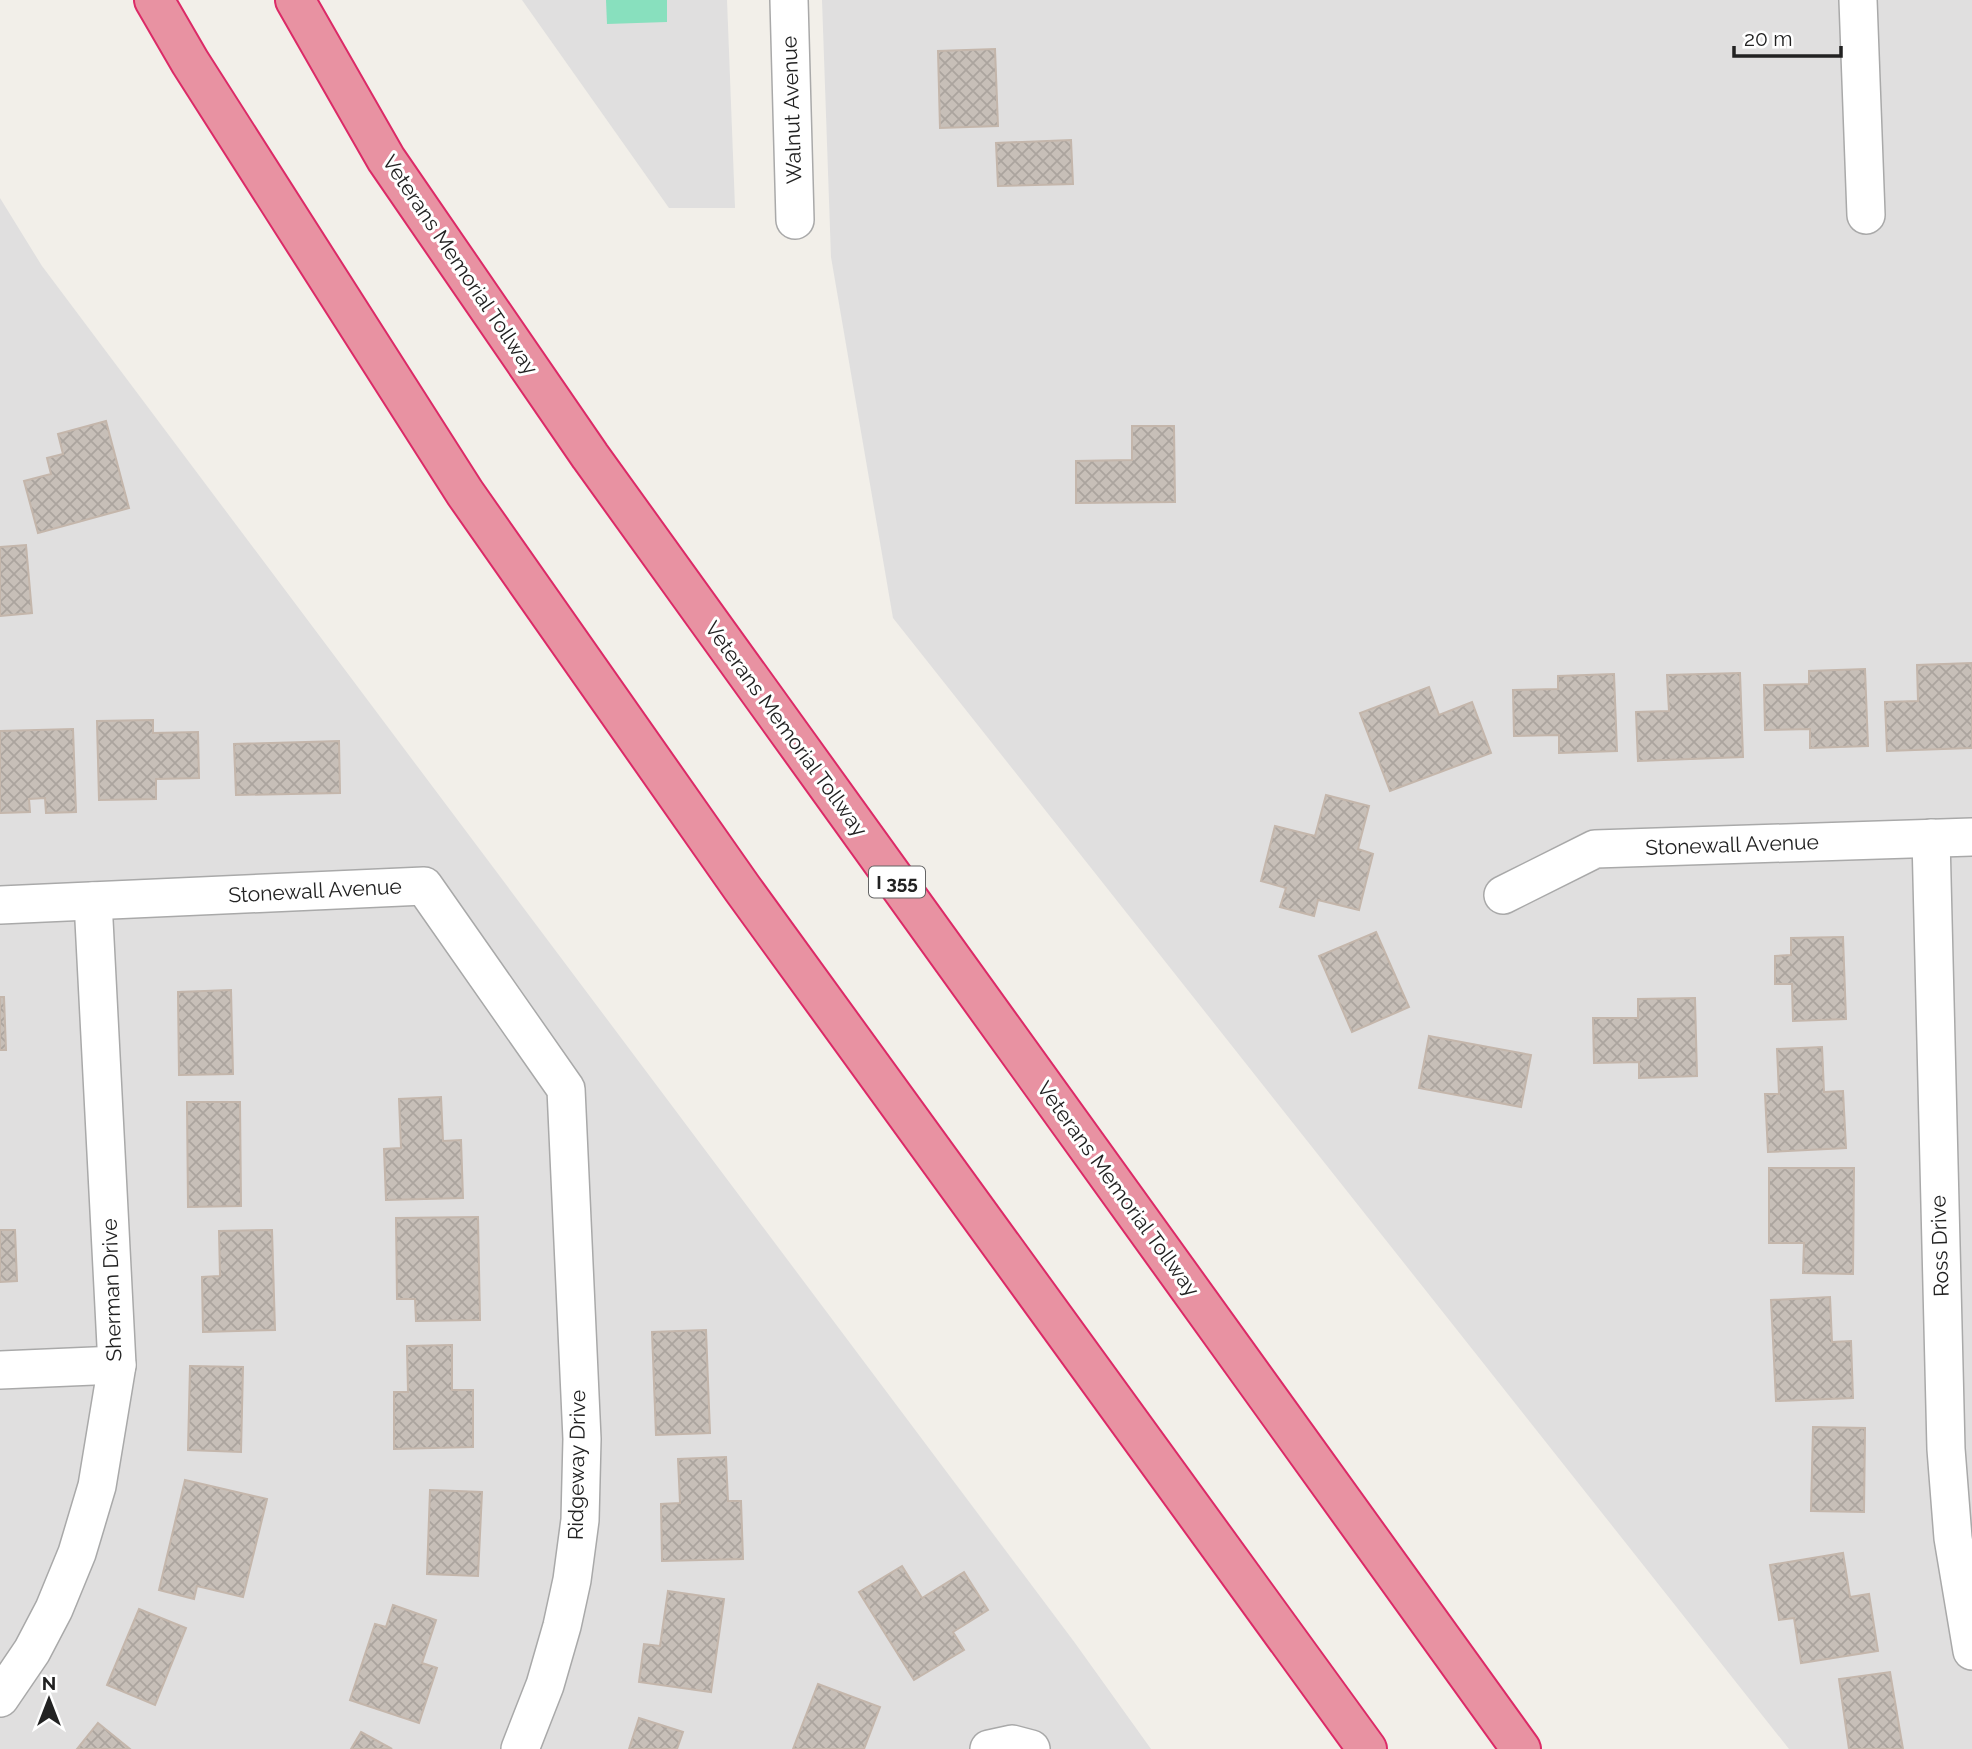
<svg xmlns="http://www.w3.org/2000/svg" width="1972" height="1749" font-family="Raleway,sans-serif">
  <style>
    .residential { fill: #e0dfdf }
    .pitch { fill: #88e0be }
    .building { fill: url(#building-cross-hatch); stroke: #c4b6ab; stroke-width: 2 }
    .lines { fill: none; stroke-linecap: round; stroke-linejoin: round }
    .minor-casing { stroke: #a9a9a9; stroke-width: 40 }
    .motorway-casing { stroke: #dc2a67; stroke-width: 42 }
    .minor { stroke: #fff; stroke-width: 37 }
    .motorway { stroke: #e892a2; stroke-width: 38 }
    .labels { text-anchor: middle; stroke-width: 6; stroke-linejoin: round; paint-order: stroke }
    .shield { fill: #fff; stroke: #646464; stroke-width: 2 }
    .shield-label { font-size: 19px; font-weight: bold; fill: #222 }
    .street-label { font-size: 21px; fill: #222; stroke: #fff }
  </style>
  <defs>
    <pattern id="building-cross-hatch" width="8" height="8" patternUnits="userSpaceOnUse" patternTransform="scale(1.75)"><rect width="8" height="8" fill="#c7bfb8"/><path d="M0 0l8 8M0 8l8-8" fill="none" stroke="#aba49e"/></pattern>
  </defs>
  <rect width="100%" height="100%" fill="#f2efe9"/>
  <g class="residential">
    <path d="M 522,0 L 727,0 L 735,208 L 669,208 Z"/>
    <path d="M 822,0 L 1972,0 L 1972,1749 L 1789,1749 L 893,618 L 831,257 Z"/>
    <path d="M 0,198 L 42,266 L 1075,1643 L 1151,1749 L 0,1749 Z"/>
  </g>
  <path class="pitch" d="M 606,0 L 667,0 L 667,22 L 607,24 Z"/>
  <g class="building">
    <path d="M 995,49 L 998,126 L 940,128 L 938,51 Z"/>
    <path d="M 1071,140 L 1073,184 L 998,186 L 996,143 Z"/>
    <path d="M 106,421 L 129,508 L 38,533 L 24,481 L 51,474 L 47,458 L 63,454 L 58,434 Z"/>
    <path d="M 1132,426 L 1174,426 L 1175,502 L 1076,503 L 1076,461 L 1132,460 Z"/>
    <path d="M 26,545 L 32,613 L 0,616 L 0,547 Z"/>
    <path d="M 1972,663 L 1972,748 L 1887,751 L 1885,702 L 1918,701 L 1917,665 Z"/>
    <path d="M 1865,669 L 1868,746 L 1810,748 L 1810,729 L 1765,730 L 1764,685 L 1809,684 L 1809,671 Z"/>
    <path d="M 1740,673 L 1743,757 L 1638,761 L 1636,712 L 1669,711 L 1667,675 Z"/>
    <path d="M 1614,674 L 1617,751 L 1559,753 L 1559,735 L 1514,736 L 1513,690 L 1558,689 L 1558,676 Z"/>
    <path d="M 1429,687 L 1439,715 L 1472,702 L 1491,753 L 1390,791 L 1360,713 Z"/>
    <path d="M 153,720 L 153,733 L 198,732 L 199,778 L 156,779 L 156,799 L 99,800 L 97,721 Z"/>
    <path d="M 73,729 L 76,812 L 46,813 L 45,798 L 29,799 L 30,812 L 0,813 L 0,731 Z"/>
    <path d="M 339,741 L 340,793 L 236,795 L 234,744 Z"/>
    <path d="M 1326,795 L 1369,806 L 1358,849 L 1373,854 L 1359,910 L 1318,900 L 1314,916 L 1280,907 L 1286,888 L 1261,881 L 1275,826 L 1315,836 Z"/>
    <path d="M 1376,932 L 1409,1007 L 1352,1032 L 1319,956 Z"/>
    <path d="M 1843,937 L 1846,1019 L 1793,1021 L 1792,984 L 1775,984 L 1775,956 L 1791,955 L 1791,938 Z"/>
    <path d="M 231,990 L 233,1074 L 179,1075 L 178,992 Z"/>
    <path d="M 0,997 L 4,997 L 6,1050 L 0,1050 Z"/>
    <path d="M 1695,998 L 1697,1076 L 1639,1078 L 1639,1062 L 1594,1063 L 1593,1018 L 1638,1018 L 1638,999 Z"/>
    <path d="M 1429,1036 L 1531,1055 L 1521,1107 L 1419,1088 Z"/>
    <path d="M 1822,1047 L 1824,1092 L 1843,1091 L 1846,1148 L 1768,1152 L 1765,1094 L 1779,1094 L 1777,1049 Z"/>
    <path d="M 441,1097 L 443,1141 L 461,1140 L 463,1198 L 386,1200 L 384,1149 L 401,1148 L 399,1099 Z"/>
    <path d="M 187,1102 L 240,1102 L 241,1206 L 188,1207 Z"/>
    <path d="M 1769,1168 L 1854,1168 L 1853,1274 L 1803,1273 L 1804,1243 L 1769,1243 Z"/>
    <path d="M 478,1217 L 480,1320 L 416,1321 L 415,1299 L 397,1299 L 396,1218 Z"/>
    <path d="M 0,1230 L 15,1230 L 17,1281 L 0,1282 Z"/>
    <path d="M 272,1230 L 275,1330 L 203,1332 L 202,1277 L 220,1276 L 219,1231 Z"/>
    <path d="M 1830,1297 L 1832,1342 L 1851,1341 L 1853,1398 L 1776,1401 L 1771,1300 Z"/>
    <path d="M 706,1330 L 710,1433 L 656,1435 L 652,1332 Z"/>
    <path d="M 452,1345 L 452,1390 L 473,1390 L 473,1447 L 394,1449 L 394,1392 L 408,1392 L 407,1346 Z"/>
    <path d="M 190,1366 L 243,1367 L 241,1452 L 188,1450 Z"/>
    <path d="M 1813,1427 L 1865,1428 L 1864,1512 L 1811,1511 Z"/>
    <path d="M 726,1457 L 728,1501 L 741,1501 L 743,1559 L 662,1561 L 661,1504 L 680,1503 L 678,1459 Z"/>
    <path d="M 185,1480 L 267,1499 L 243,1597 L 197,1586 L 194,1599 L 159,1590 Z"/>
    <path d="M 430,1490 L 482,1492 L 478,1576 L 427,1574 Z"/>
    <path d="M 1843,1553 L 1850,1597 L 1869,1594 L 1878,1651 L 1801,1663 L 1794,1618 L 1779,1620 L 1770,1565 Z"/>
    <path d="M 902,1566 L 922,1598 L 964,1572 L 988,1610 L 953,1632 L 964,1650 L 914,1680 L 859,1592 Z"/>
    <path d="M 668,1591 L 724,1599 L 711,1692 L 639,1682 L 644,1644 L 660,1646 Z"/>
    <path d="M 393,1605 L 436,1620 L 422,1663 L 437,1668 L 419,1723 L 350,1700 L 375,1624 L 386,1627 Z"/>
    <path d="M 139,1609 L 186,1628 L 155,1705 L 107,1685 Z"/>
    <path d="M 1890,1672 L 1903,1749 L 1849,1749 L 1839,1679 Z"/>
    <path d="M 818,1684 L 880,1707 L 864,1749 L 793,1749 Z"/>
    <path d="M 639,1718 L 683,1732 L 677,1749 L 629,1749 Z"/>
    <path d="M 98,1723 L 130,1749 L 77,1749 Z"/>
    <path d="M 361,1732 L 392,1749 L 351,1749 Z"/>
  </g>
  <g class="lines">
    <g class="minor-casing">
      <g id="minor">
        <path d="M 789,0 L 795,220"/>
        <path d="M 1858,0 L 1866,215"/>
        <path d="M 1931,838 L 1946,1449 L 1953,1538 L 1972,1651"/>
        <path d="M 1503,895 L 1595,849 L 1972,837"/>
        <path d="M 0,905 L 424,886 L 566,1089 L 582,1439 L 580,1520 L 572,1580 L 562,1626 L 545,1685 L 520,1749"/>
        <path d="M 0,1370 L 117,1365"/>
        <path d="M 0,1698 L 32,1651 L 54,1609 L 77,1553 L 97,1486 L 117,1365 L 93,901"/>
        <path d="M 989,1749 L 1012,1744 L 1031,1749"/>
      </g>
    </g>
    <g class="motorway-casing">
      <g id="motorway">
        <path d="M 154,0 L 190,62 L 465,493 L 742,888 L 1367,1749"/>
        <path d="M 295,0 L 386,159 L 590,456 L 1521,1749"/>
      </g>
    </g>
    <use href="#minor" class="minor"/>
    <use href="#motorway" class="motorway"/>
  </g>
  <g class="labels">
    <rect class="shield" x="869" y="866.5" width="56" height="31" rx="5"/>
    <g class="shield-label">
      <text x="897" y="889">I 355</text>
    </g>
    <g class="street-label">
      <text transform="translate(792 110) rotate(-92)" y="7">Walnut Avenue</text>
      <text transform="translate(460 265) rotate(56)" y="7">Veterans Memorial Tollway</text>
      <text transform="translate(786 729) rotate(54)" y="7">Veterans Memorial Tollway</text>
      <text transform="translate(1732 845) rotate(-2)" y="7">Stonewall Avenue</text>
      <text transform="translate(315 891) rotate(-3)" y="7">Stonewall Avenue</text>
      <text transform="translate(1118 1189) rotate(54)" y="7">Veterans Memorial Tollway</text>
      <text transform="translate(1940 1246) rotate(-92)" y="7">Ross Drive</text>
      <text transform="translate(112 1290) rotate(-92)" y="7">Sherman Drive</text>
      <text transform="translate(577 1465) rotate(-89)" y="7">Ridgeway Drive</text>
    </g>
  </g>
  <g transform="translate(49 1700)" stroke="#ffffff" stroke-width="5" paint-order="stroke">
  <path d="M0-5L12 26L0 18L-12 26Z" fill="#222222"/>
  <text y="-10" font-size="19" font-weight="bold" text-anchor="middle" fill="#222222">N</text>
  </g>
  <path d="M1734 46v10h107v-10" fill="none" stroke="#222222" stroke-width="3.5"/>
  <text x="1744" y="46" font-size="21" fill="#222222" stroke="#ffffff" stroke-width="5" paint-order="stroke">20 m</text>
</svg>
